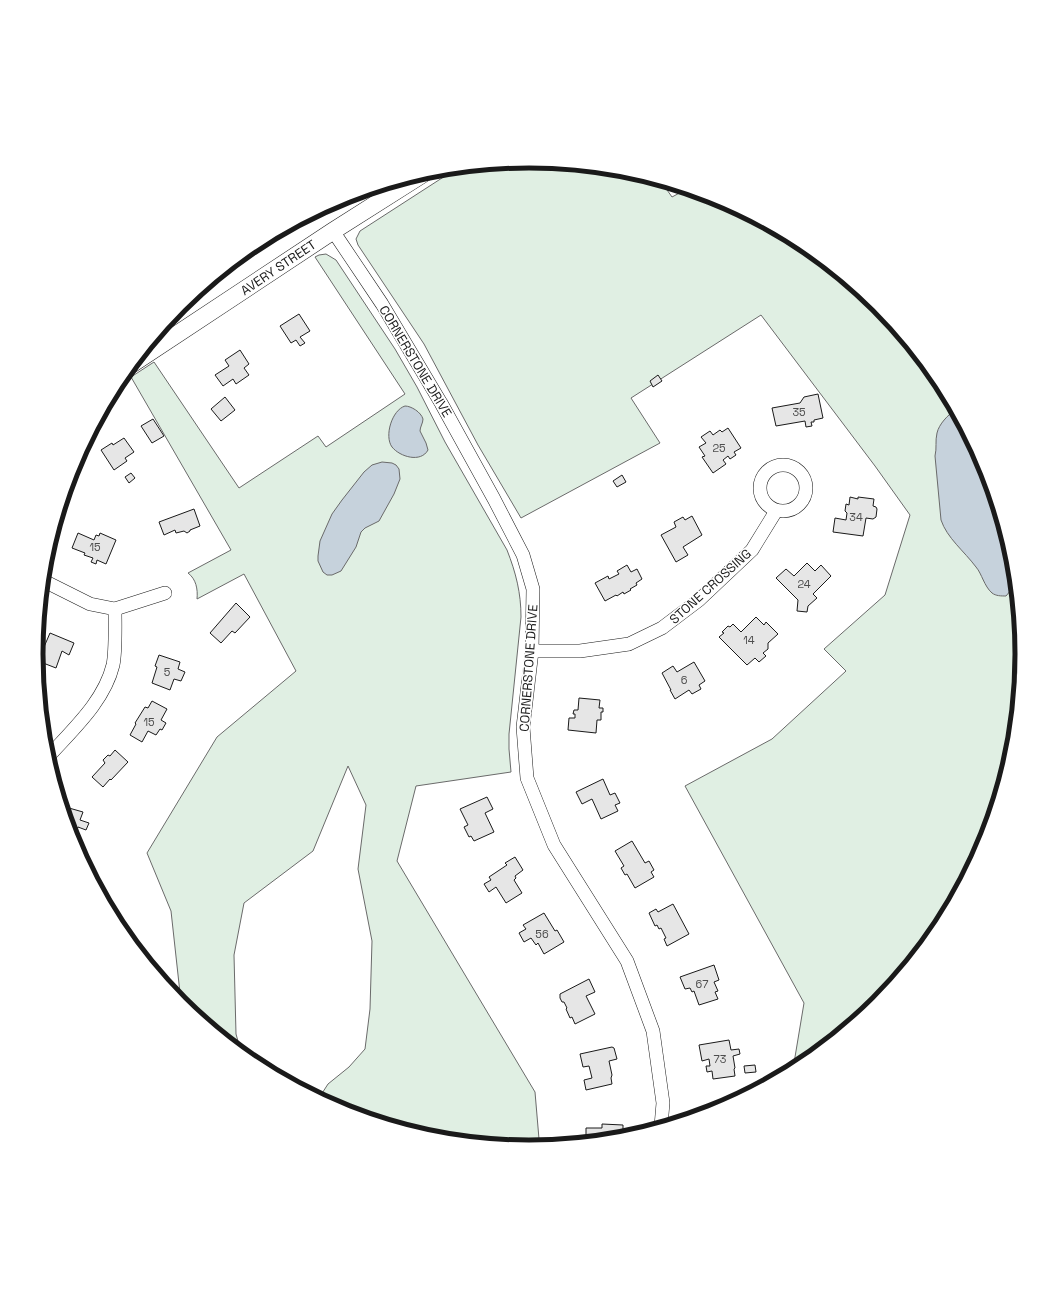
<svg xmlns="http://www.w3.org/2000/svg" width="1058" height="1307" font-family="'Space Grotesk',sans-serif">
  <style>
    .green { fill: #e0efe3; stroke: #6a6a6a }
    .water { fill: #c6d2dc; stroke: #6a6a6a }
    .building { fill: #e6e6e6; stroke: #1a1a1a }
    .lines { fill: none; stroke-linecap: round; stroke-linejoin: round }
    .minor-casing { stroke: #1a1a1a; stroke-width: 14 }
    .major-casing { stroke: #1a1a1a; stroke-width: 18 }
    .minor { stroke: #fff; stroke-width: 13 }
    .major { stroke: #fff; stroke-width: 17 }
    .labels { text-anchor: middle; stroke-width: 3; stroke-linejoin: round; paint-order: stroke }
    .number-label { font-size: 11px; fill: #4d4d4d }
    .street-label { font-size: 13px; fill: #1a1a1a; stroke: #fff }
    .rim { fill: none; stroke: #1a1a1a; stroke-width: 5 }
  </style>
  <rect width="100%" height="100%" fill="#fff"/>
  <g class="green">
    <path d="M 529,161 L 625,170 L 660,180 L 672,197 L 687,189 L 718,198 L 803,244 L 878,305 L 939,380 L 985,465 L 1013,558 L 1022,654 L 1012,750 L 984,842 L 939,928 L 877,1002 L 803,1064 L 793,1069 L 804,1003 L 685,786 L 772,739 L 846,671 L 824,649 L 885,595 L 910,515 L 875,466 L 761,315 L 631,398 L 660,443 L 521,518 L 478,445 L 424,344 L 358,245 L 356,239 L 360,231 L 459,167 Z"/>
    <path d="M 326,254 L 336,260 L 395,349 L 417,387 L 445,442 L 507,550 C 516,573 521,593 521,617 L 509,734 L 509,749 L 511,772 L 416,786 L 397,861 L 535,1092 L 539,1139 L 537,1146 L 529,1146 L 433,1137 L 340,1109 L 319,1098 L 328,1084 L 349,1067 L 365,1049 L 370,1009 L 372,941 L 358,869 L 366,805 L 348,766 L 313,851 L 244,903 L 234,955 L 236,1034 L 241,1052 L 181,1002 L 171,911 L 147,853 L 217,737 L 296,671 L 244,574 L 197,599 C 198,589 196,579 188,573 L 231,550 L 131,377 L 154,362 L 239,488 L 318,436 L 326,447 L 405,394 L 315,257 L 319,255 Z"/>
  </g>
  <g class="water">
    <path d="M 405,406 C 411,406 421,412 423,419 C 423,423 420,427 420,431 L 426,443 L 428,450 C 421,463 400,457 392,447 C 384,436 392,410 405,406 Z"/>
    <path d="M 955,410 L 985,465 L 1013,558 L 1015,580 L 1011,590 L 1006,596 C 1001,596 996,596 992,593 C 984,586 982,574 976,567 C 964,551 947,538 941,520 L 935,456 C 937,448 935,441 937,433 C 939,424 948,415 955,410 Z"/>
    <path d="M 382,462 L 392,463 L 396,465 L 399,469 L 400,479 L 394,494 L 379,521 L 365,528 L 361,532 L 356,547 L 341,571 L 332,575 L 327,575 L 323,572 L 318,561 L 318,556 L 320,541 L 332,514 L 342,500 L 364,472 L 372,465 Z"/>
  </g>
  <g class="building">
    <path d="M 299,314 L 310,331 L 300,337 L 305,343 L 300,346 L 296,340 L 291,343 L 280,326 Z"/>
    <path d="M 240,350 L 249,364 L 244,368 L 249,375 L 236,384 L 233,379 L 223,386 L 215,375 L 229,366 L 225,360 Z"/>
    <path d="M 658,375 L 662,381 L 653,387 L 650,381 Z"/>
    <path d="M 818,394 L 823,418 L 814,420 L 814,422 L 811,422 L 812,426 L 806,427 L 805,421 L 776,426 L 772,408 L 800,403 L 804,397 Z"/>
    <path d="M 225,397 L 235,410 L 221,421 L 211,409 Z"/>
    <path d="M 153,419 L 164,436 L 152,443 L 141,426 Z"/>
    <path d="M 728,428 L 741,448 L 734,452 L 736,455 L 730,459 L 728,456 L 723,460 L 726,464 L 713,473 L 702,457 L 705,456 L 699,447 L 706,443 L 701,437 L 710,431 L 713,435 L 720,430 L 722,432 Z"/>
    <path d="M 124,438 L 134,452 L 125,458 L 127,461 L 114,470 L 101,450 L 112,443 L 113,445 Z"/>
    <path d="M 131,473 L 135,478 L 129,483 L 125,477 Z"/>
    <path d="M 622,475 L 626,482 L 617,487 L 613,481 Z"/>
    <path d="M 850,497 L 858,499 L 858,497 L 874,499 L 873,506 L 876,507 L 877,509 L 876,517 L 873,519 L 866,518 L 863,536 L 833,532 L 835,518 L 846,520 L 847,513 L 845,511 L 846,504 L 849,505 Z"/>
    <path d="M 194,509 L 200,526 L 190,530 L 190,531 L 187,533 L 184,531 L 176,533 L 175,530 L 164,535 L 159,522 Z"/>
    <path d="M 692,516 L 702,535 L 683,547 L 688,555 L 676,562 L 661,535 L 676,527 L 674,522 L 683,517 L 685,520 Z"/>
    <path d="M 78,533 L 94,540 L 96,535 L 99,536 L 100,533 L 116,540 L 106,564 L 97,560 L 96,564 L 91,562 L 93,558 L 84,555 L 85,553 L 72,548 Z"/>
    <path d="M 807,563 L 815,571 L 821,565 L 831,576 L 813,594 L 817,598 L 808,606 L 807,612 L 797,611 L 798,600 L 776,578 L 786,569 L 794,576 Z"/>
    <path d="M 627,565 L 631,572 L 637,569 L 642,579 L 636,583 L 637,585 L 630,589 L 631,590 L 624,594 L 623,592 L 617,596 L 616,595 L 605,601 L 595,583 L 608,576 L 609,579 L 619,574 L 617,571 Z"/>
    <path d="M 236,603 L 250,617 L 235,633 L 232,631 L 221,643 L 210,633 Z"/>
    <path d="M 756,617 L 764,625 L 766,622 L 778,634 L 768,643 L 768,649 L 763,653 L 766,656 L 759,662 L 755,658 L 747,665 L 719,637 L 724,633 L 722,632 L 728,626 L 730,627 L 733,624 L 741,632 Z"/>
    <path d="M 38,632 L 41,632 L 44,636 L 43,639 L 40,641 L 37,641 Z"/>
    <path d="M 50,633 L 74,643 L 69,655 L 62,651 L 56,668 L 38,661 Z"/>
    <path d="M 159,655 L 180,662 L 178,669 L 185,672 L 181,681 L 174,679 L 170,690 L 152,683 L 157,667 L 155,666 Z"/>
    <path d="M 694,662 L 705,681 L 699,685 L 701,689 L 692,694 L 689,690 L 675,699 L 670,690 L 671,690 L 662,673 L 673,666 L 677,672 Z"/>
    <path d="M 579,698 L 600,700 L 599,708 L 603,708 L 603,712 L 601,712 L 601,720 L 597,720 L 596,733 L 568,730 L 569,718 L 575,718 L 575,714 L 573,714 L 574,710 L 578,710 Z"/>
    <path d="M 152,701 L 167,709 L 161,720 L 166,723 L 162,730 L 160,729 L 156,735 L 148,731 L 142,742 L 130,735 L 136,724 L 135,723 L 145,707 L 148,708 Z"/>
    <path d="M 115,750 L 128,762 L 111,780 L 110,779 L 103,787 L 92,777 L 105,763 L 103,760 L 108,755 L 110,756 Z"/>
    <path d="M 603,779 L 610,795 L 615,793 L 620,803 L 615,805 L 618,811 L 601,819 L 592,799 L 582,804 L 576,792 Z"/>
    <path d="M 487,797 L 493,809 L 485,813 L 494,832 L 474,841 L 471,836 L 469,837 L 464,827 L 468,825 L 460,809 Z"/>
    <path d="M 62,806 L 83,812 L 80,820 L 89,823 L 86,830 L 78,827 L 74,840 L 73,840 Z"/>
    <path d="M 632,841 L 645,863 L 649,861 L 654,870 L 651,872 L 654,877 L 635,888 L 627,874 L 625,875 L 621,868 L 624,866 L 615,851 Z"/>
    <path d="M 515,857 L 523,870 L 515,876 L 516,878 L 514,880 L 522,893 L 506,903 L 496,887 L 489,892 L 484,884 L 491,880 L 489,877 L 507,865 L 505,863 Z"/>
    <path d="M 673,904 L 689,934 L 667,946 L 664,939 L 666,938 L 661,928 L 659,929 L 657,925 L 655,926 L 649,913 L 656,909 L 658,912 Z"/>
    <path d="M 544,913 L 555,931 L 557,930 L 564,942 L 544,954 L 538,943 L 536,945 L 531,938 L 524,942 L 519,933 L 526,929 L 523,925 Z"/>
    <path d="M 117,915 L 133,943 L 132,943 L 119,927 L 114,917 Z"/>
    <path d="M 714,965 L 719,980 L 714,982 L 718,991 L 715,992 L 718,999 L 699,1005 L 694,991 L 692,992 L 690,988 L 685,989 L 680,977 Z"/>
    <path d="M 589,979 L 595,992 L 586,996 L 595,1014 L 575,1024 L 572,1017 L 570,1018 L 566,1009 L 567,1008 L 564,1002 L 562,1002 L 560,998 L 560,994 Z"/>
    <path d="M 729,1040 L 731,1050 L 739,1049 L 740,1054 L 733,1056 L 735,1068 L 734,1069 L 735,1076 L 713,1079 L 712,1071 L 707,1072 L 706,1066 L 710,1066 L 709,1059 L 702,1061 L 699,1045 Z"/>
    <path d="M 612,1047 L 614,1048 L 617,1059 L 609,1061 L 612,1075 L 611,1078 L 612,1084 L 586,1090 L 584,1080 L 592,1078 L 589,1066 L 583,1067 L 580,1054 Z"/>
    <path d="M 755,1065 L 756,1072 L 745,1073 L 744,1066 Z"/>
    <path d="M 602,1124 L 623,1125 L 623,1137 L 591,1140 L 591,1139 L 586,1139 L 586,1128 L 602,1128 Z"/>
  </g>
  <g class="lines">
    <g class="minor-casing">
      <g id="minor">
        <path d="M 333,231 L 382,304 L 441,403 L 494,499 L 523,555 L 533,589 L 532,651 L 523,727 L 527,778 L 554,845 L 627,961 L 653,1031 L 663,1103 L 661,1126"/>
        <circle cx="783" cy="488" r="23"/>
        <path d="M 43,579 L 46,582 L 90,604 L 115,609 L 165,593"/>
        <path d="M 532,651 L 580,651 L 629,644 L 662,628 L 699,600 L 752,550 L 776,511"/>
        <path d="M 48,757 C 72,730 104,702 113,665 C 116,650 115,625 115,609"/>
      </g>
    </g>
    <g class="major-casing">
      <path id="major" d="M 132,364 L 333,231 L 426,172"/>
    </g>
    <use href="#minor" class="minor"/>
    <use href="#major" class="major"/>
  </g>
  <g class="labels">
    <g class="number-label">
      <text x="799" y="416">35</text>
      <text x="719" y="452">25</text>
      <text x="856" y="521">34</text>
      <text x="95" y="551">15</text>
      <text x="804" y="588">24</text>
      <text x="749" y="644">14</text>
      <text x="167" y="676">5</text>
      <text x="684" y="684">6</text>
      <text x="149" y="726">15</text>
      <text x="542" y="938">56</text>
      <text x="702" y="988">67</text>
      <text x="720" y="1063">73</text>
    </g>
    <g class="street-label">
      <text transform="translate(278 267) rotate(-34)" y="5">AVERY STREET</text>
      <text transform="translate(416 361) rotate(59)" y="5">CORNERSTONE DRIVE</text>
      <text transform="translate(710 586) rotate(-42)" y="5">STONE CROSSING</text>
      <text transform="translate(528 668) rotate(-86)" y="5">CORNERSTONE DRIVE</text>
    </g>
  </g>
  <path d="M0 0H1058V1307H0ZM43 654a486 486 0 1 1 972 0a486 486 0 1 1-972 0Z" fill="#fff" fill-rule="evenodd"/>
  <path class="rim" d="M43 654a486 486 0 1 1 972 0a486 486 0 1 1-972 0Z"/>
</svg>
